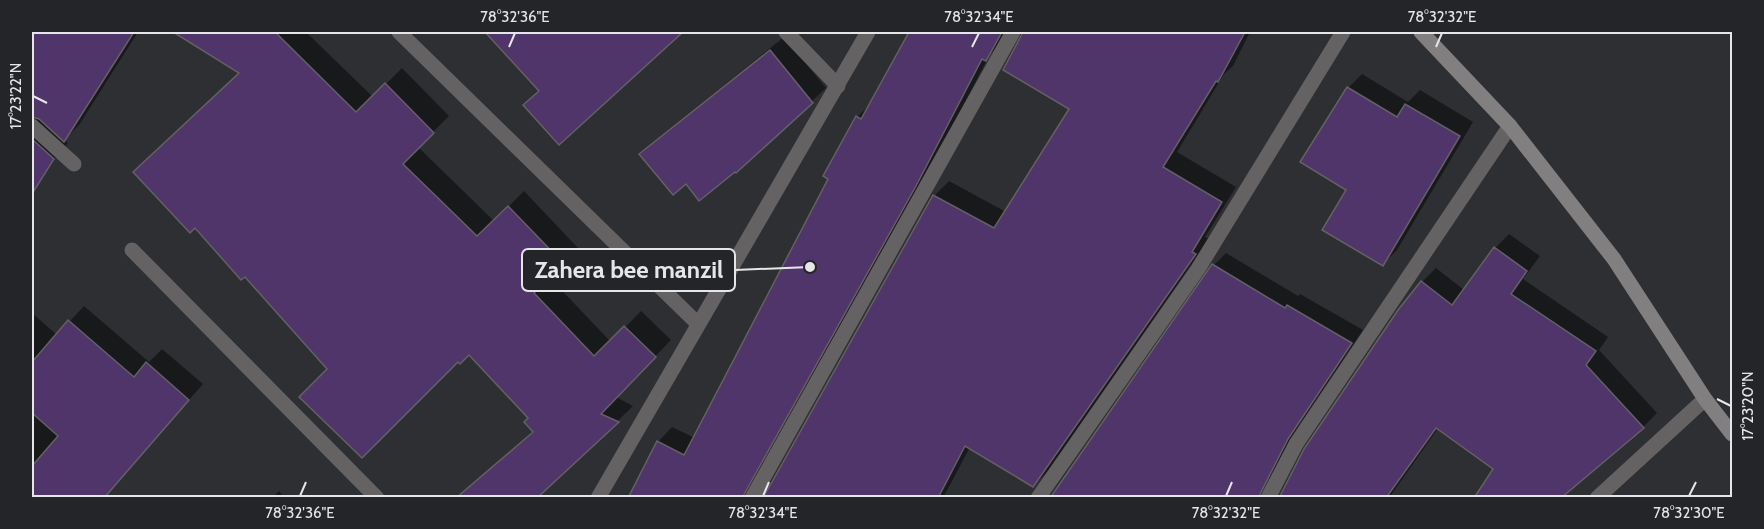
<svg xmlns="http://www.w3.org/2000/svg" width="1764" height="529" font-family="Cabin,sans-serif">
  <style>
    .shadow { fill: #0007 }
    .building { fill: #50356b; stroke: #636165; stroke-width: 1.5 }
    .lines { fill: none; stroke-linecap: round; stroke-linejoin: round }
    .street { stroke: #646263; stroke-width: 15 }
    .secondary { stroke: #817f80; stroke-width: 15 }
    .ticks { fill: none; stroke: #e6e6e8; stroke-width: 2 }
    .leader { fill: none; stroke: #e6e6e8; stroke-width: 2 }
    .callout-dot { fill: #e6e6e8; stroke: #242528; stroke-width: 2 }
    .callout { fill: #242528; stroke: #e6e6e8; stroke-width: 2 }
    .callout-label { font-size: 24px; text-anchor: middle; font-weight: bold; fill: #e6e6e8 }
    .neatline { fill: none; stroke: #e6e6e8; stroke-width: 2 }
    .ticks-label { font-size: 15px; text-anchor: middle; fill: #e6e6e8 }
  </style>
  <rect width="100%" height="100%" fill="#2e2f32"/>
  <g class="shadow">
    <path d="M 32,32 L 138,32 L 79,125 L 64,140 L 68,143 L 32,185 Z"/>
    <path d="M 201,32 L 306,32 L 373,97 L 402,68 L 449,116 L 418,147 L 494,221 L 524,191 L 578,248 L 549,277 L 611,342 L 641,311 L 671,340 L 616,397 L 633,406 L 565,472 L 459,496 L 534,430 L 530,418 L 469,353 L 458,360 L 329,369 L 241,72 L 194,43 Z"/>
    <path d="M 494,32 L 681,32 L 559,143 L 540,90 Z"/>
    <path d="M 911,32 L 1007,32 L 1000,44 L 990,54 L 763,493 L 768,493 L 934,196 L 949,181 L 1006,212 L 1071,108 L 1023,37 L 1024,32 L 1250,32 L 1233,66 L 1224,74 L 1177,152 L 1236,187 L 1205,237 L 1209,239 L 1048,471 L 1033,486 L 970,447 L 943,498 L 629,498 L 658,442 L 672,427 L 695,438 L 829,179 L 857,117 L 872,103 Z"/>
    <path d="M 784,37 L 826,88 L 737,171 L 686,182 L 642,154 L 655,141 Z"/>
    <path d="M 1362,74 L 1408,102 L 1420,90 L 1473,122 L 1397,250 L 1383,264 L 1348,190 L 1348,88 Z"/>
    <path d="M 1509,234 L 1540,256 L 1523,279 L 1608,337 L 1599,350 L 1657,413 L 1643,427 L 1495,468 L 1439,427 L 1389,498 L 1287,498 L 1422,282 L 1436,268 L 1464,290 L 1495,248 Z"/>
    <path d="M 1226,253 L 1298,296 L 1300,294 L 1363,330 L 1300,424 L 1276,471 L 1263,484 L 1214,265 Z"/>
    <path d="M 84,306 L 149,362 L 162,349 L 203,384 L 106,494 L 110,498 L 32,498 L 32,313 L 57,335 Z"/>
    <path d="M 279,491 L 285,498 L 272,498 Z"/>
  </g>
  <g class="building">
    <path d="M 32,32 L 134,32 L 64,142 L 39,119 L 32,117 Z"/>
    <path d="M 173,32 L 275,32 L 356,112 L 385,83 L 434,133 L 403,164 L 477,236 L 508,206 L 564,264 L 534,293 L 594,356 L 624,326 L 656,357 L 601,414 L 619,422 L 537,498 L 456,498 L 533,432 L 524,422 L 528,418 L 469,355 L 460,364 L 458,362 L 362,458 L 299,397 L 327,369 L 245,277 L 241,280 L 195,228 L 190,233 L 133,172 L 239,73 Z"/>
    <path d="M 485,32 L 683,32 L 559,145 L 523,105 L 539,91 Z"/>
    <path d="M 909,32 L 1002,32 L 986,61 L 982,59 L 916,186 L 742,498 L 628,498 L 657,441 L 684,455 L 828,179 L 823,176 L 856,116 L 861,119 Z"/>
    <path d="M 1023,32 L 1245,32 L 1218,82 L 1216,81 L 1163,167 L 1222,202 L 1192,252 L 1196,254 L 1033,487 L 965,446 L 938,498 L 763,498 L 933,195 L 994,228 L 1069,109 L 1003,70 Z"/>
    <path d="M 770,50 L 813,103 L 736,173 L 735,172 L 699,201 L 686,184 L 673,195 L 639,154 Z"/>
    <path d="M 1347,87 L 1397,117 L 1405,104 L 1460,136 L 1383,266 L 1322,230 L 1346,190 L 1300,162 Z"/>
    <path d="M 32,139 L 54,159 L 32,194 Z"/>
    <path d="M 1494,247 L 1527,271 L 1511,294 L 1596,351 L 1586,365 L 1644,428 L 1561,498 L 1474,498 L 1493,469 L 1436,428 L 1386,498 L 1279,498 L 1304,449 L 1398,310 L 1421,281 L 1452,305 Z"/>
    <path d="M 1212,264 L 1285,308 L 1287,305 L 1352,343 L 1288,439 L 1258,498 L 1050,498 Z"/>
    <path d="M 68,320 L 134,377 L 146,362 L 189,400 L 104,498 L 32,498 L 32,466 L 58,436 L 32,413 L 32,362 Z"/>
  </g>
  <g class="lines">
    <g class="street">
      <path d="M 399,32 L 697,323"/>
      <path d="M 786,32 L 838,86"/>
      <path d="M 32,126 L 74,164"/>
      <path d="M 132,250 L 377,498"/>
      <path d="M 598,498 L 868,32"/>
      <path d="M 752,498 L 1013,32"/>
      <path d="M 1038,498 L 1198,269 L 1343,32"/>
      <path d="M 1268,498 L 1296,444 L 1510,126"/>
      <path d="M 1597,498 L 1705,399"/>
    </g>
    <path class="secondary" d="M 1421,32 L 1510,126 L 1614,259 L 1705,399 L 1732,434"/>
  </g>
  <path class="ticks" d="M 509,47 L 515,33M 972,47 L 979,33M 1436,47 L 1442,33M 33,96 L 47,103M 1717,399 L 1731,406M 300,496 L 306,482M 763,496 L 769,482M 1226,496 L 1232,482M 1689,496 L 1696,482"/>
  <path class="leader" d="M810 267L735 270"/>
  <circle class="callout-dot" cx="810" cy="267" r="6"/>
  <rect class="callout" x="522" y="249" width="213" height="42" rx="6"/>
  <g class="callout-label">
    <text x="629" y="278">Zahera bee manzil</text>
  </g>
  <rect width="1764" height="529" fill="none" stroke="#242528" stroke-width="66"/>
  <rect x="33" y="33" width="1698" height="463" class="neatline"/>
  <g class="ticks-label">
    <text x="515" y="22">78°32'36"E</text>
    <text x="979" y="22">78°32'34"E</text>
    <text x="1442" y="22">78°32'32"E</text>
    <text transform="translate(16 96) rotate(-90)" y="5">17°23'22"N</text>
    <text transform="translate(1748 406) rotate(-90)" y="5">17°23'20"N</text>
    <text x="300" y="518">78°32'36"E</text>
    <text x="763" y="518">78°32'34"E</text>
    <text x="1226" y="518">78°32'32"E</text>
    <text x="1689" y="518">78°32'30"E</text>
  </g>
</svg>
